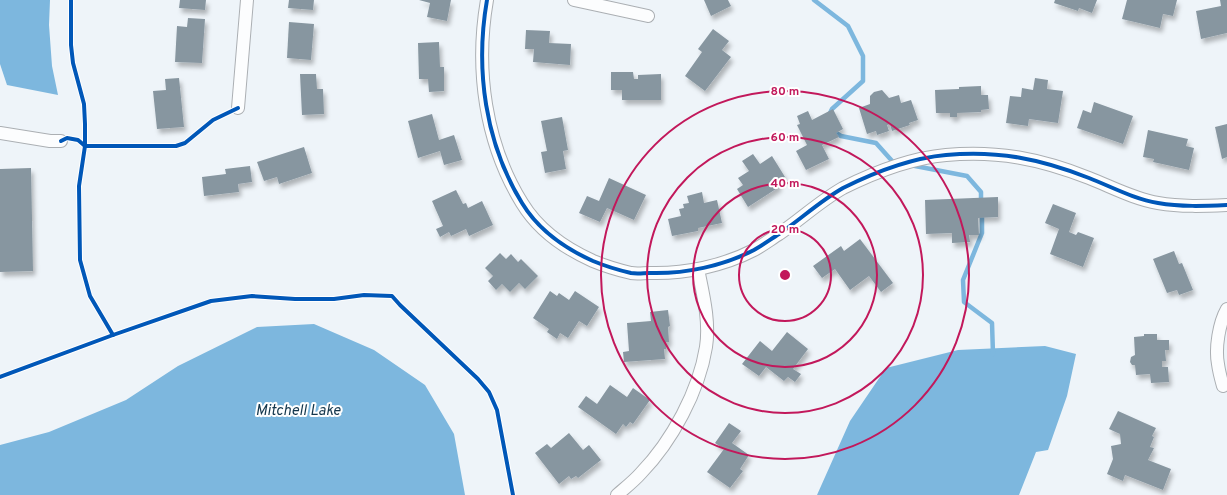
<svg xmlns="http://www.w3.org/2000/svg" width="1227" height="495" font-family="Overpass,sans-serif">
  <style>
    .water { fill: #7db7de }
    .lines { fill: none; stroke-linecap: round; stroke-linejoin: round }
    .stream { stroke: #7db7de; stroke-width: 4.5 }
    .building { fill: #8796a0; filter: url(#shadow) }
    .minor-casing { stroke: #abafb3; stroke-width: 14 }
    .minor { stroke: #fcfdfe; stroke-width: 12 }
    .cycleway-casing { stroke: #fff; stroke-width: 6 }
    .cycleway { stroke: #0057b8; stroke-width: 4 }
    .ring { fill: none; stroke: #c2185b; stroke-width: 2 }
    .labels { text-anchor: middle; stroke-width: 4; stroke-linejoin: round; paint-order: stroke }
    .water-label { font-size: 15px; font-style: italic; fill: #13364c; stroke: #fff }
    .centre { fill: #c2185b; stroke: #fff; stroke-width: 2 }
    .ring-label { font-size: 12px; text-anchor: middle; font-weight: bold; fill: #c2185b; stroke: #fff; stroke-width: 4; stroke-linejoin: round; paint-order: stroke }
  </style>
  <defs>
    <filter id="shadow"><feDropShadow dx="2.5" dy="4.5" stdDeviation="2" flood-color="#0004"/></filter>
  </defs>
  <rect width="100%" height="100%" fill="#eef4f9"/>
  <g class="water">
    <path d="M 0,0 L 50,0 L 49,25 L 52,66 L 58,95 L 7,85 L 0,64 Z"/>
    <path d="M 314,324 L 374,350 L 425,385 L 454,434 L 465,495 L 0,495 L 0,445 L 49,432 L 126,400 L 178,366 L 257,327 Z"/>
    <path d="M 1045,346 L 1076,354 L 1067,396 L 1048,450 L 1036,452 L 1019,495 L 817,495 L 850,421 L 886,368 L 958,350 Z"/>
  </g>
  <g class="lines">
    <g class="stream">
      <path d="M 814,0 L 848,26 L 863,56 L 863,81 L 832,109 L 829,115"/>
      <path d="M 833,131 L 841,136 L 876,143 L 893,162 L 897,162"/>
      <path d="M 910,165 L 967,176 L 981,192 L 981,203"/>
      <path d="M 982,213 L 982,233 L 963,280 L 964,302 L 992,323 L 993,354"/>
    </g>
  </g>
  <g class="building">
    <path d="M 180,0 L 206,0 L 205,10 L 179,8 Z"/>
    <path d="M 289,0 L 314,0 L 313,10 L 288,8 Z"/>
    <path d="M 419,0 L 451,0 L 447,21 L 427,17 L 430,3 Z"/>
    <path d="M 704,0 L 728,0 L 731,6 L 711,16 Z"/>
    <path d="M 1055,0 L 1097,0 L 1092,13 L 1079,8 L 1078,11 L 1054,3 Z"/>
    <path d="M 1127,0 L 1177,0 L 1173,16 L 1163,14 L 1160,28 L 1122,19 Z"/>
    <path d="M 1220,0 L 1227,0 L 1227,33 L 1201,39 L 1196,11 L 1221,6 Z"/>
    <path d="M 188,18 L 205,19 L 202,63 L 175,62 L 177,26 L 187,27 Z"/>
    <path d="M 289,22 L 314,24 L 311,60 L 287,58 Z"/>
    <path d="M 713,29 L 729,41 L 722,50 L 731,57 L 705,91 L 685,76 L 702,52 L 698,49 Z"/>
    <path d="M 526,30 L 550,31 L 549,43 L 571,44 L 570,65 L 533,62 L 534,49 L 525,49 Z"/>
    <path d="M 439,42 L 440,67 L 444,67 L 444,91 L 429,92 L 428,79 L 419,79 L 418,43 Z"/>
    <path d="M 611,72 L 633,72 L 634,79 L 638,79 L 638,75 L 661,74 L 661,100 L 622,100 L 622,90 L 611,90 Z"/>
    <path d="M 300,74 L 316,74 L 317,89 L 323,89 L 324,114 L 302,115 Z"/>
    <path d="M 179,78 L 184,127 L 157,129 L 153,91 L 166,90 L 165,79 Z"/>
    <path d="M 1035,78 L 1048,80 L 1047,89 L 1063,91 L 1058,123 L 1029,119 L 1028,126 L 1006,123 L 1010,96 L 1021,97 L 1022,88 L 1033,90 Z"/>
    <path d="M 981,86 L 981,95 L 988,95 L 989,109 L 981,110 L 981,112 L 957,113 L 957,117 L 950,117 L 950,113 L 936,113 L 935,90 L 959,89 L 959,87 Z"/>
    <path d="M 882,90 L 889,98 L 899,95 L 901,103 L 911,100 L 918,120 L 909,123 L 910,125 L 892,131 L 890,124 L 887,125 L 889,131 L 877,135 L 876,131 L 867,134 L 859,108 L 870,104 L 870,96 L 874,92 Z"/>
    <path d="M 1094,102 L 1133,116 L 1123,144 L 1077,128 L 1083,110 L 1091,113 Z"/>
    <path d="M 833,109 L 843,129 L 836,133 L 839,137 L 822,145 L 829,159 L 806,170 L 796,151 L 807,145 L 797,125 L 800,124 L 797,116 L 808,111 L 812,120 Z"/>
    <path d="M 432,114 L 439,140 L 454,135 L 462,160 L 444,165 L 440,151 L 418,158 L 408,121 Z"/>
    <path d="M 562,117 L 568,150 L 563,151 L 566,169 L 545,173 L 541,152 L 547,151 L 541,121 Z"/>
    <path d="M 1227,124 L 1227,157 L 1222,159 L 1215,127 Z"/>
    <path d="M 1148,130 L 1188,139 L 1186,146 L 1194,148 L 1189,170 L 1153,162 L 1154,159 L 1143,157 Z"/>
    <path d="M 304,147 L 312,173 L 279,184 L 277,177 L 264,181 L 257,162 Z"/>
    <path d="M 753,154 L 760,164 L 772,156 L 785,177 L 778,182 L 779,187 L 748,207 L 737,189 L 743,185 L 738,178 L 749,171 L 742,161 Z"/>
    <path d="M 250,166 L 252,182 L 238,184 L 239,192 L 204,196 L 202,177 L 226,174 L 225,169 Z"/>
    <path d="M 31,168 L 33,271 L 0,272 L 0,169 Z"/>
    <path d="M 609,178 L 646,195 L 634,220 L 607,208 L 600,222 L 579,213 L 587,196 L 599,201 Z"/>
    <path d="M 456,190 L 463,204 L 466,203 L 468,208 L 482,201 L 493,225 L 469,236 L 466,229 L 451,236 L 449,232 L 440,237 L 436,229 L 443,226 L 432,201 Z"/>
    <path d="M 702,192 L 704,203 L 717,200 L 722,223 L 698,228 L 698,231 L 672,236 L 668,219 L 681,216 L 679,209 L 684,208 L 683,204 L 689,203 L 687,196 Z"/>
    <path d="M 998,197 L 998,217 L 978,218 L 979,235 L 969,235 L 970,242 L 952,243 L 952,233 L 926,234 L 925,200 Z"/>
    <path d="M 1053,204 L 1076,213 L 1069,232 L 1076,235 L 1078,232 L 1094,238 L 1083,267 L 1050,254 L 1059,229 L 1045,223 Z"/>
    <path d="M 860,239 L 893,283 L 881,292 L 869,276 L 850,290 L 835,269 L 822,278 L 813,266 L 841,246 L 844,251 Z"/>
    <path d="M 1174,251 L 1179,264 L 1182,263 L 1193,290 L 1179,295 L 1177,290 L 1167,293 L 1153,259 Z"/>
    <path d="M 500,253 L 506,259 L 511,254 L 518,262 L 521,259 L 538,276 L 525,289 L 519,283 L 510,292 L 502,284 L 496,290 L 488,281 L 493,276 L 485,268 Z"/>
    <path d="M 550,291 L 557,296 L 559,293 L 569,300 L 575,291 L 599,307 L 587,326 L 579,321 L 568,338 L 560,333 L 557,339 L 547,332 L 549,329 L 533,318 Z"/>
    <path d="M 668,310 L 670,326 L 668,327 L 669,342 L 666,342 L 666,349 L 664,349 L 665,359 L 624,362 L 623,352 L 629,351 L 627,323 L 651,321 L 650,312 Z"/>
    <path d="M 787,332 L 808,349 L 793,369 L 801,374 L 795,382 L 788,377 L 784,381 L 766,367 L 759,376 L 742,364 L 760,341 L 772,351 Z"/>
    <path d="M 1144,334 L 1157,334 L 1157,340 L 1169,340 L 1169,350 L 1165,350 L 1166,361 L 1162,361 L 1162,367 L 1168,367 L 1169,382 L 1151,383 L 1150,374 L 1136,375 L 1135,365 L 1132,365 L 1130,362 L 1131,357 L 1135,355 L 1134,337 L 1144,336 Z"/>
    <path d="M 610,385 L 627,397 L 633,388 L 650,400 L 633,424 L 630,422 L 626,427 L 623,424 L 616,434 L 578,407 L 586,396 L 597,404 Z"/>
    <path d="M 1118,411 L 1156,428 L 1152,436 L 1154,437 L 1150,447 L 1154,448 L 1148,460 L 1171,469 L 1163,490 L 1125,475 L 1123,481 L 1107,474 L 1113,459 L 1111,446 L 1121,444 L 1120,434 L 1109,429 Z"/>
    <path d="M 729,423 L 741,431 L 732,443 L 749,455 L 740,469 L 743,471 L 730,488 L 707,472 L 724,449 L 715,443 Z"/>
    <path d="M 569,433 L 583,450 L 589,445 L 601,460 L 578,478 L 576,476 L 571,479 L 569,476 L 559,484 L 535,453 L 547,444 L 551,448 Z"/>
  </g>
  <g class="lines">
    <g class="minor-casing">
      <g id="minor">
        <path d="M 487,0 C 475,69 485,143 522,203 C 539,231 564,248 593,261 C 605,266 618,270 631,273 C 637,274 644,273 650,273 C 685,274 723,266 754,250 C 763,245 771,239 779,234 C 801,219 820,201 843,188 C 873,173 912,158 946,155 C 997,150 1041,159 1089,178 C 1112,187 1134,199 1158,203 C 1181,207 1204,206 1227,205"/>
        <path d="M 574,0 L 648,16"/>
        <path d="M 238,108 L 247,0"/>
        <path d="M 0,133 L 50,141 L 61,141"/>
        <path d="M 1223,386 C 1221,379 1219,372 1218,364 C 1215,348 1219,323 1227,309"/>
        <path d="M 617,495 C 625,488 634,481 641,473 C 672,441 699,391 706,347 C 710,321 703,294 698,269"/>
      </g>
    </g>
    <use href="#minor" class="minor"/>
    <g class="cycleway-casing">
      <g id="cycleway">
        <path d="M 71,0 L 71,45 L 73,63 L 84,104 L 85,124 L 85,146 L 79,186 L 80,260 L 90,296 L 113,335"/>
        <path d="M 487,0 C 475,69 485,143 522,203 C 539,231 564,248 593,261 C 605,266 618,270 631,273 C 637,274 644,273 650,273 C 685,274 723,266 754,250 C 763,245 771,239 779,234 C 801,219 820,201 843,188 C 873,173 912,158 946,155 C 997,150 1041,159 1089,178 C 1112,187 1134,199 1158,203 C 1181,207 1204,206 1227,205"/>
        <path d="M 61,141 L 67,138 L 78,140 L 85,146 L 176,146 L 185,143 L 213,120 L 238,108"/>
        <path d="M 0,377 L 113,335 L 211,301 L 252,296 L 295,299 L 334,299 L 364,295 L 392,296 L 400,305 L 478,379 L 489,392 L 497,410 L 513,495"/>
      </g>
    </g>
    <use href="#cycleway" class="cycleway"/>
  </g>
  <g class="ring">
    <circle cx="785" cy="275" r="46"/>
    <circle cx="785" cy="275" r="92"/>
    <circle cx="785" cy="275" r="138"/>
    <circle cx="785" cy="275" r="184"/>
  </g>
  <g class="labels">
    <g class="water-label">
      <text x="298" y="415">Mitchell Lake</text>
    </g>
  </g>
  <circle cx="785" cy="275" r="6" class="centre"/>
  <g class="ring-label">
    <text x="785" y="95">80 m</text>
    <text x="785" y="141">60 m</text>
    <text x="785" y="187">40 m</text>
    <text x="785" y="233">20 m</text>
  </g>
</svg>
